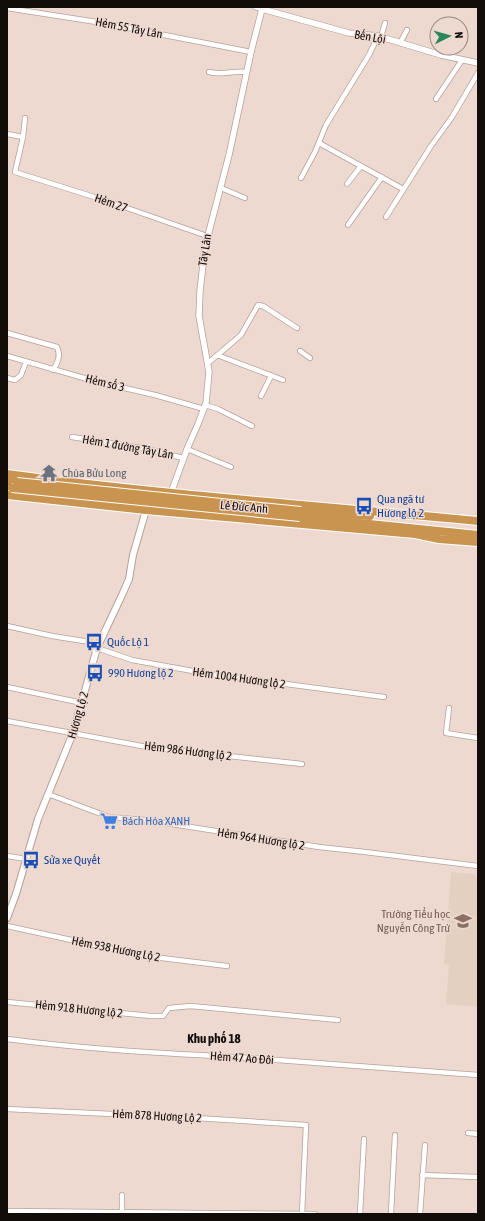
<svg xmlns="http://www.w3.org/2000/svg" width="485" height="1221" font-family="'Asap Condensed',sans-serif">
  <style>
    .education { fill: #e4d0c1 }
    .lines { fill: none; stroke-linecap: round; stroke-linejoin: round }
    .minor-casing { stroke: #b5a199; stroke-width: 6 }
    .tertiary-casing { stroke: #b5a199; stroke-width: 7 }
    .secondary-casing { stroke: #b5a199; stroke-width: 8 }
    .trunk-casing { stroke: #fff; stroke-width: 10 }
    .minor { stroke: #fff; stroke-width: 4.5 }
    .tertiary { stroke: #fff; stroke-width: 5.5 }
    .secondary { stroke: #fff; stroke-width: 6 }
    .trunk { stroke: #c8944f; stroke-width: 8 }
    .trunk-bridge-casing { stroke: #fff; stroke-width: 10; stroke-linecap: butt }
    .trunk-bridge { stroke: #c8944f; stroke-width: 8 }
    .labels { text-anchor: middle; stroke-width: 3; stroke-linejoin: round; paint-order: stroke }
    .street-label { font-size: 12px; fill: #130d0a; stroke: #eed9d1 }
    .worship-label { font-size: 12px; fill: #5b616d; stroke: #eed9d1; text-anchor: start }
    .transit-label { font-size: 12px; fill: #164399; stroke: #eed9d1; text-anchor: start }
    .shop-label { font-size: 12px; fill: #366cbe; stroke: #eed9d1; text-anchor: start }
    .education-label { font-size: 12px; fill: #785e54; stroke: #eed9d1; text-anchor: end }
    .neighbourhood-label { font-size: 13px; font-weight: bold; fill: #130d0a; stroke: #eed9d1 }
  </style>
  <rect width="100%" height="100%" fill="#eed9d1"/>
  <path class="education" d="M 451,872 L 474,874 L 478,879 L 478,1007 L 446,1004 L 449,965 L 444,964 Z"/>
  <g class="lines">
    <g class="minor-casing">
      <g id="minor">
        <path d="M 255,7 L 262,9 L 263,7"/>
        <path d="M 7,8 L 103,23 L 251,52"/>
        <path d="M 381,37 L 385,23"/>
        <path d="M 400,43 L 407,30"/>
        <path d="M 209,72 C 223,76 232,70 247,72"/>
        <path d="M 436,99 L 462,60"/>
        <path d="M 25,118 L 23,137 L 15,172 L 110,202 L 207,236"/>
        <path d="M 7,134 L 23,137"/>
        <path d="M 319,143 L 403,189"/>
        <path d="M 301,178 L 315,152 L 326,125 L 369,55 L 378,36"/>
        <path d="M 347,184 L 361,166"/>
        <path d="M 221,188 L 245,198"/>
        <path d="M 386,217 L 431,146 L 452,117 L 478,73"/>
        <path d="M 348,225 L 382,177"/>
        <path d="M 7,333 L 57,347 C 61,356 58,362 53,370"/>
        <path d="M 300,351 L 310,358"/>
        <path d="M 217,355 L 283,380"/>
        <path d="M 7,356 L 98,382 L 155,395 L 204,409"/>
        <path d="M 208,363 L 241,335 L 258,305 L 263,306 L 297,328"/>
        <path d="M 7,378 L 15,380 L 21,375 L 26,362"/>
        <path d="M 261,396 L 271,376"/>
        <path d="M 205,405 L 218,409 L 252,426"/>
        <path d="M 72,437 L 147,449 L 183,458"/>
        <path d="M 187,449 L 231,467"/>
        <path d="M 7,626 L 52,636 L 90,642 L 97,648 L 132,660 L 165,666 L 210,674 L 384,697"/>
        <path d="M 7,687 L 82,703"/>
        <path d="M 449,708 L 446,733 L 478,738"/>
        <path d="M 7,721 L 147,747 L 302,764"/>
        <path d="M 48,794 L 109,817 L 146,820 L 319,847 L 365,852 L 478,866"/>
        <path d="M 7,856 L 27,859"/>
        <path d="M 7,926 L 145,956 L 227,966"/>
        <path d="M 7,1002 L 151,1016 L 163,1016 L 169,1008 L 191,1006 L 338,1020"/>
        <path d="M 7,1039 C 83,1049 160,1053 236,1057 C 317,1063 397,1069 478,1075"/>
        <path d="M 7,1109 L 196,1118 L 306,1125 L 302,1214"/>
        <path d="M 468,1133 L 478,1134"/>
        <path d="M 422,1175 L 478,1177"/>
        <path d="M 7,1211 L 315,1214"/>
        <path d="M 122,1212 L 122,1195"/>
        <path d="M 360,1214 L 364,1139"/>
        <path d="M 391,1214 L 395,1135"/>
        <path d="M 420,1214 L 425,1145"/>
      </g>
    </g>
    <g class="tertiary-casing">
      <path id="tertiary" d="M 171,493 L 187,449 L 198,424 L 206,403 L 209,372 L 199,316 L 200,291 L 205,247 L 229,155 L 251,52 L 262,9 L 349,33 L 378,36 L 441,55 L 478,63"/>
    </g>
    <g class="secondary-casing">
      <path id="secondary" d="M 7,918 L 16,894 L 38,819 L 73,733 L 97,648 L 122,595 L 129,579 L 133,555 L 146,510"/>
    </g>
    <g class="trunk-casing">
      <g id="trunk">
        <path d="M 7,474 C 163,495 321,506 478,521"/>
        <path d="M 7,482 L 17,482"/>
        <path d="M 7,495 L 146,510 L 415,534 L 439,539 L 478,542"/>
        <path d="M 301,511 L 370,516"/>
        <path d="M 300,517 L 478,535"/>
      </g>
    </g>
    <use href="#minor" class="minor"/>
    <use href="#tertiary" class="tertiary"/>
    <use href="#secondary" class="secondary"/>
    <use href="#trunk" class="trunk"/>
    <g class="trunk-bridge-casing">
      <g id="trunk-bridge">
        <path d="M 17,482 L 301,511"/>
        <path d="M 12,488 L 300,517"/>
      </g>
    </g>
    <use href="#trunk-bridge" class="trunk-bridge"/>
  </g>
  <defs>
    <g id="temple-bare" transform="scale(1.38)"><path d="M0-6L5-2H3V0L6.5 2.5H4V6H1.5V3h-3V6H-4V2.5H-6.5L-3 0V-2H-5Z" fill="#6b7280" stroke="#eed9d1" stroke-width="2.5" paint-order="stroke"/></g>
    <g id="bus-bare" transform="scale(1.38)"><path d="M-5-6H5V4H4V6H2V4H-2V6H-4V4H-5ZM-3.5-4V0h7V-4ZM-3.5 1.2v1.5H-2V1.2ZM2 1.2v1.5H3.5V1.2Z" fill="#1a4fb4" stroke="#eed9d1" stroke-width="2.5" paint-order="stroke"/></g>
    <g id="supermarket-bare" transform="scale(1.38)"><path d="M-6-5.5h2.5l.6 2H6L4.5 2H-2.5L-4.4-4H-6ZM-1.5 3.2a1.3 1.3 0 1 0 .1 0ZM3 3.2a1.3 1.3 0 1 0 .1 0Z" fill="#3f7fe0" stroke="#eed9d1" stroke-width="2.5" paint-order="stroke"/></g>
    <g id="school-bare" transform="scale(1.38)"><path d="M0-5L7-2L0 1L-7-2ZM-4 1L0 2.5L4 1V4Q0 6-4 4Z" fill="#8d6e63" stroke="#eed9d1" stroke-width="2.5" paint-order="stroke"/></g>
  </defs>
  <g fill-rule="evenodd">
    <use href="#temple-bare" x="49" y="473"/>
    <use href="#bus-bare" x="364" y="506"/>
    <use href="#bus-bare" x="94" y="642"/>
    <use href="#bus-bare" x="95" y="673"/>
    <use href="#supermarket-bare" x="109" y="821"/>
    <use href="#bus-bare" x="31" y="860"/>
    <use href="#school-bare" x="463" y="921"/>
  </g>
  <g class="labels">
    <g class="street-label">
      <text transform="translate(129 28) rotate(11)" y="4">Hẻm 55 Tây Lân</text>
      <text transform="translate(370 37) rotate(10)" y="4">Bến Lội</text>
      <text transform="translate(111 203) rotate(19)" y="4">Hẻm 27</text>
      <text transform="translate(205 250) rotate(-81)" y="4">Tây Lân</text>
      <text transform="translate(105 383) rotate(14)" y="4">Hẻm số 3</text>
      <text transform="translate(128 447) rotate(10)" y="4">Hẻm 1 đường Tây Lân</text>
      <text transform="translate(244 507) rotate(5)" y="4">Lê Đức Anh</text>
      <text transform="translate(239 678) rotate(8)" y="4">Hẻm 1004 Hương lộ 2</text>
      <text transform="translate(78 715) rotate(-74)" y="4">Hương Lộ 2</text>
      <text transform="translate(188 751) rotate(7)" y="4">Hẻm 986 Hương lộ 2</text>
      <text transform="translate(261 839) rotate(9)" y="4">Hẻm 964 Hương lộ 2</text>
      <text transform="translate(116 949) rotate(11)" y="4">Hẻm 938 Hương Lộ 2</text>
      <text transform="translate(79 1009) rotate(6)" y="4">Hẻm 918 Hương lộ 2</text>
      <text transform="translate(242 1058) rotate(4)" y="4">Hẻm 47 Ao Đôi</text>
      <text transform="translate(157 1116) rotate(3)" y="4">Hẻm 878 Hương Lộ 2</text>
    </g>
    <g class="worship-label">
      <text x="62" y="477">Chùa Bửu Long</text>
    </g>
    <g class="transit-label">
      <text x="377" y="503">Qua ngã tư<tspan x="377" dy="14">Hương lộ 2</tspan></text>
      <text x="107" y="646">Quốc Lộ 1</text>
      <text x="108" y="677">990 Hương lộ 2</text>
      <text x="44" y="864">Sửa xe Quyết</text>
    </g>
    <g class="shop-label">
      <text x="122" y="825">Bách Hóa XANH</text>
    </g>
    <g class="education-label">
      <text x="450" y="918">Trường Tiểu học<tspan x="450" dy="14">Nguyễn Công Trứ</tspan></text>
    </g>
    <g class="neighbourhood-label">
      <text x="214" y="1043">Khu phố 18</text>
    </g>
  </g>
  <rect width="485" height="1221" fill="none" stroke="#130d0a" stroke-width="16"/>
  <g transform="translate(449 36) rotate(84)"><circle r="19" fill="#eed9d1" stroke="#968781"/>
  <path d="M0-3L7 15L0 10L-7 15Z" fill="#2b865c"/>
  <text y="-6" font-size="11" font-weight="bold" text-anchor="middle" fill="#130d0a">N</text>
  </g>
</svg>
